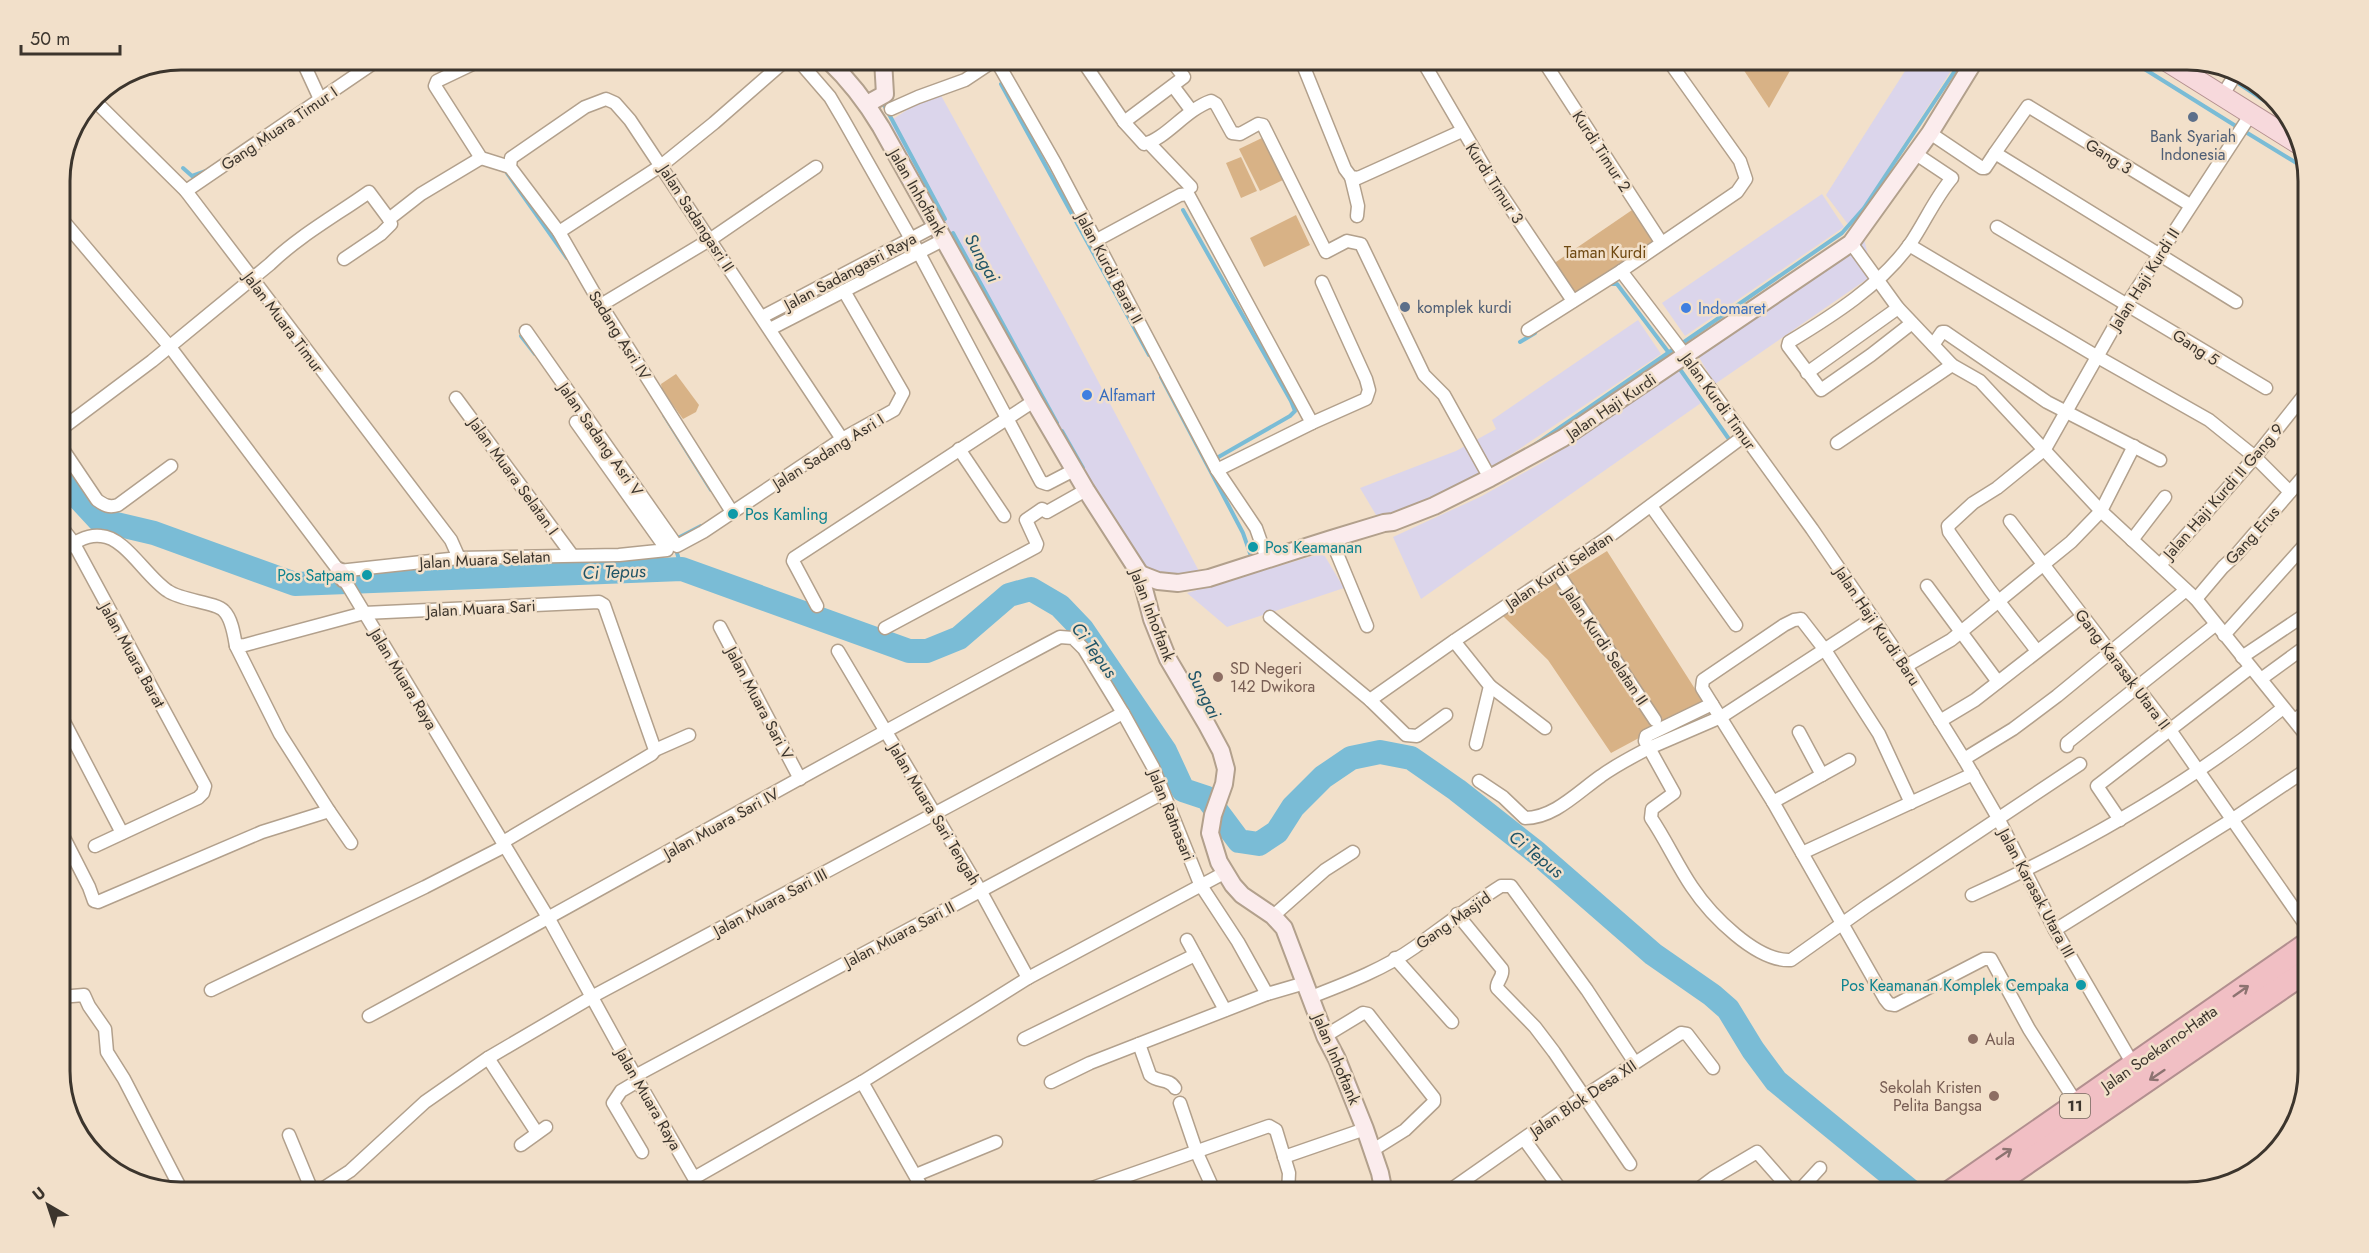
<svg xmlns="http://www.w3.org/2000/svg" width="2369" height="1253" font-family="Jost,sans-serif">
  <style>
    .commercial { fill: #dbd5eb }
    .green { fill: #d8b286 }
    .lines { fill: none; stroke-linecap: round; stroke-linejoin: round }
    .stream { stroke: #7abcd6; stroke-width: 4 }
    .river { stroke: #7abcd6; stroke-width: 24 }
    .street-casing { stroke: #b2a08c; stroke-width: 15 }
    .secondary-casing { stroke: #b2a08c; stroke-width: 20 }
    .primary-casing { stroke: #b28f8f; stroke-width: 22 }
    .highway-casing { stroke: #b28f8f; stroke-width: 26 }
    .street { stroke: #fff; stroke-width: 12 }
    .secondary { stroke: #fbeced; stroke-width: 16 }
    .primary { stroke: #f7d9dc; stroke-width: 20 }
    .highway { stroke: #f1bfc4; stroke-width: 22 }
    .oneway { stroke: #8d7371 }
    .service-dot { fill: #5c6f8a; stroke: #f2e0ca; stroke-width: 2 }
    .shop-dot { fill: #3f7fe0; stroke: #f2e0ca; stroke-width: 2 }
    .culture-dot { fill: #0f9aa8; stroke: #f2e0ca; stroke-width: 2 }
    .education-dot { fill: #8d6e63; stroke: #f2e0ca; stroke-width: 2 }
    .labels { text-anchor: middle; stroke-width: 5; stroke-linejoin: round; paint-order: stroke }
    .shield { fill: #f2e0ca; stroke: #73685c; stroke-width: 1.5 }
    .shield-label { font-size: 15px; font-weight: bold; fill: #3c352d }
    .street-label { font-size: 16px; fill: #3c352d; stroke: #f2e0ca }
    .service-label { font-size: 16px; fill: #4e5e75; stroke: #f2e0ca }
    .park-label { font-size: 16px; fill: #6e4810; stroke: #f2e0ca }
    .shop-label { font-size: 16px; fill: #366cbe; stroke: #f2e0ca; text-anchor: start }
    .culture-label { font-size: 16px; fill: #0d838f; stroke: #f2e0ca; text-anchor: start }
    .education-label { font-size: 16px; fill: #785e54; stroke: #f2e0ca; text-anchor: start }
    .water-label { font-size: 18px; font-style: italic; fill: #1f5467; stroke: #f2e0ca }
    .rim { fill: none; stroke: #3c352d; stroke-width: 3 }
  </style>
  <rect width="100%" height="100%" fill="#f2e0ca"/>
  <g class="commercial">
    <path d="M 1912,60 L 1958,60 L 1850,227 L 1826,195 Z"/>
    <path d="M 938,90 L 1064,317 L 1200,573 L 1158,576 L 1129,553 L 888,129 L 893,119 Z"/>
    <path d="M 1822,194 L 1844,227 L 1685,336 L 1662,303 Z"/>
    <path d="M 1864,239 L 1873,275 L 1715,384 L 1698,356 Z"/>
    <path d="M 1638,320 L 1661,354 L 1461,488 L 1379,520 L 1360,488 L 1456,451 L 1496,429 L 1492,420 Z"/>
    <path d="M 1679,369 L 1701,403 L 1421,599 L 1393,537 L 1480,497 L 1545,461 Z"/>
    <path d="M 1323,553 L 1344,588 L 1227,627 L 1187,593 Z"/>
  </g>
  <g class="green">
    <path d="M 1737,60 L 1796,60 L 1769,108 Z"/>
    <path d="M 1264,137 L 1283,180 L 1260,191 L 1239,149 Z"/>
    <path d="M 1241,157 L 1257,191 L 1241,198 L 1226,163 Z"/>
    <path d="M 1635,208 L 1657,241 L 1576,297 L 1553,264 Z"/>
    <path d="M 1296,215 L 1310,245 L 1264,267 L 1250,238 Z"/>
    <path d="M 676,374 L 699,405 L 696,412 L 683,419 L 662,390 L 661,384 Z"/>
    <path d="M 1607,551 L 1704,703 L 1611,753 L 1548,660 L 1503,616 Z"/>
  </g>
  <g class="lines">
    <g class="stream">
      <path d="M 2130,60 L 2239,128"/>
      <path d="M 2207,65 L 2230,78"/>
      <path d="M 2235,81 L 2289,117"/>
      <path d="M 1001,84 L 1149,355"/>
      <path d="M 882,101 L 945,219"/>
      <path d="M 2244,131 L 2308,170"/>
      <path d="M 183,168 L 192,176 L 206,171"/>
      <path d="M 506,168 L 507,173 L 567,258"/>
      <path d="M 1183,210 L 1291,401 L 1295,411 L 1290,416 L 1215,459"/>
      <path d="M 953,233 L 1057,423"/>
      <path d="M 1609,284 L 1617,284 L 1669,353"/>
      <path d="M 521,336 L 535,354"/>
      <path d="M 1520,342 L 1535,333"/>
      <path d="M 1677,365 L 1731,442"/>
      <path d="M 1161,377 L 1243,533 L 1251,556"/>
      <path d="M 664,415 L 711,490"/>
      <path d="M 1062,431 L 1083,468"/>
      <path d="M 1536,444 L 1842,233 L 1864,208 L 1962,60"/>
      <path d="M 676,539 L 701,526"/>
      <path d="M 677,553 L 682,569"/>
    </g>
    <path class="river" d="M 60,478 L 99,520 L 154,533 L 295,584 L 682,569 L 909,651 L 927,651 L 959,638 L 1009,595 L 1031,589 L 1060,606 L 1082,629 L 1165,751 L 1183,790 L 1207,798 L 1239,841 L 1259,844 L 1277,832 L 1293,807 L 1323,777 L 1351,758 L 1380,752 L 1411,758 L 1457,790 L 1537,853 L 1653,954 L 1712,995 L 1728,1009 L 1753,1050 L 1776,1081 L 1913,1193"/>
    <g class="street-casing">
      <g id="street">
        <path d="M 302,60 L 320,99"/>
        <path d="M 481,60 L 437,81 L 435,86 L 481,158 L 510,167"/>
        <path d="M 798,60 L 830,97 L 843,119 L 919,253 L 1041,482 L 1047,484 L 1074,470"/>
        <path d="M 1082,60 L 1124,122 L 1144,144 C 1166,139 1185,110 1211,101 L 1216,104 L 1232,133 L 1240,134 L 1258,124 L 1263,125 L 1326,252 L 1347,241 L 1361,244 L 1424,375 L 1444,395 L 1490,478"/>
        <path d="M 1301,60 L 1345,169 L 1351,177 L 1358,178 L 1462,131"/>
        <path d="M 1422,60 L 1495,185 L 1573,301"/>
        <path d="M 1543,60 L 1661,242"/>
        <path d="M 622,63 L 625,60"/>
        <path d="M 1000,67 L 1055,163 L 1217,470 L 1256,528 L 1267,559"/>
        <path d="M 1173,86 L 1191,110"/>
        <path d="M 2222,96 L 2237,72"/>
        <path d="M 93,99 L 186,191 L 451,540 L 459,558"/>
        <path d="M 891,109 L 918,97 L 965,80 L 995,60"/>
        <path d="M 1124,122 L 1184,77 L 1171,60"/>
        <path d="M 1930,133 L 1982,168 L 1985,168 L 1995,153 L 2236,302"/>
        <path d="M 1149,143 L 1191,187"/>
        <path d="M 1995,153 L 2028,106 L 2190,205"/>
        <path d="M 1351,177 L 1358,206 L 1357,216"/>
        <path d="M 186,191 L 372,64 L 372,60"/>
        <path d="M 60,217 L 170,347 L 339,571 L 459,558 L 619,555 L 667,550 L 576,422"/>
        <path d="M 1997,227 L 2266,388"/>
        <path d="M 559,232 L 662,165 L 714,123 L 786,60"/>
        <path d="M 1095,241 L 1180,195 L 1188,194 L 1312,423"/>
        <path d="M 1851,243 L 1898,308 L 1952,365 L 1980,381 L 2101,511 L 2196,599 L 2309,739"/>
        <path d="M 1909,245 L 2096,356 L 2209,420 L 2255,457 L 2290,492"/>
        <path d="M 344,259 L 381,234 L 391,224 L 389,219"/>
        <path d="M 1621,271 L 1707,384 L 1812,529 L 1906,666 L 1964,759 L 1998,818 L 2055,930 L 2134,1066"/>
        <path d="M 601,305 L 711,239 L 816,167"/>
        <path d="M 762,317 L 937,225"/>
        <path d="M 1912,323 L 1871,355 L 1821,390 L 1788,346 L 1789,342 C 1832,316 1881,285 1910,244 C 1925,222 1935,198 1952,178 L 1916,154"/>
        <path d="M 770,329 L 945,239"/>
        <path d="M 1528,330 L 1621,271 L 1737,192 L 1746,179 L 1740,161 L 1668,60"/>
        <path d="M 526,331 L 677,546 L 703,532 L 842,439 L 894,410 L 903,393 L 844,291"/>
        <path d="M 1933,345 L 1942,332 L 1945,332 L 2047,402 L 2160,460"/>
        <path d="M 1807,373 L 1898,308"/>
        <path d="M 456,398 L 572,555"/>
        <path d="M 60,430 L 152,361 L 270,264 C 299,236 335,216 369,192 L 389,219 L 421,194 L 481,158"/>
        <path d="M 1837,443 L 1952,365"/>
        <path d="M 60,445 L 97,500 C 104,505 109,508 118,505 L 171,466"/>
        <path d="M 959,449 L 1004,516"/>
        <path d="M 1217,470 L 1312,423 L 1366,399 L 1369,390 L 1366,379 L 1322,282"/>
        <path d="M 1651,506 L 1736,625"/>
        <path d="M 732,512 L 601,305 L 559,232 L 510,167 L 511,158 L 585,107 L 606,99 L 615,103 L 630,120 L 842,439"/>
        <path d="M 2010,521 L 2170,730 L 2309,930"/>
        <path d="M 60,525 L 73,542 L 205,786 L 203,793 L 198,798 L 95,846"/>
        <path d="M 1331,539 L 1367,626"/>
        <path d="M 2132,540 L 2165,497"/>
        <path d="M 60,554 C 70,545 86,534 101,536 C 125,537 147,578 168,591 C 182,601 216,602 224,611 C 232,619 234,635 236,646"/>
        <path d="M 2160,565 L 2255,457 L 2309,389"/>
        <path d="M 1557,572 L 1655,720"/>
        <path d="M 344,579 L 549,919 L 638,1081 L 694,1178 L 862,1082 L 1028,978 L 1224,873"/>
        <path d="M 1927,586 L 1998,682"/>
        <path d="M 2196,599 L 2223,567 L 2236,555 L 2309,470"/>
        <path d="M 817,606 L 793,561 L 794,558 L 1034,401"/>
        <path d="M 1270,617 L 1370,700 L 1406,735 L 1417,736 L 1446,715"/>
        <path d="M 1873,618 L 1721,717 L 1649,748 L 1674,793 L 1652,809 L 1651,818 C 1666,840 1677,865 1692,887 C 1710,914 1756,962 1791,960 L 1867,906 L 2080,764"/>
        <path d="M 720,627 L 800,779"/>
        <path d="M 885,628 L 1036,547 L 1037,544 L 1026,520 L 1042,509 L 1047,512 L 1086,490"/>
        <path d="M 2224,635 L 2309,540"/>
        <path d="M 1454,641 L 1490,686 L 1476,744"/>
        <path d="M 838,651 L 980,890 L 1028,978"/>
        <path d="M 2037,651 L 1990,590 L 1949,532 L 1948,526 L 1973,503 L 1997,488 L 2045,449 L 2127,304 L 2251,114"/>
        <path d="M 2242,657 L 2309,612"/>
        <path d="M 1906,666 L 1951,640 L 2071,542 L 2101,511 L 2134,446"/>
        <path d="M 2261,679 L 2309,644"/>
        <path d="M 1490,686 L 1545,728"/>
        <path d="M 1370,700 L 1454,641 L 1607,538 L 1744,436"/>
        <path d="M 60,714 L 122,833"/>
        <path d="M 2295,720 L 2309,709"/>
        <path d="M 1940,721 L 1975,700 L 2083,616"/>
        <path d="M 1799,732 L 1822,775"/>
        <path d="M 2067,746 L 2067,743 L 2215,625"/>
        <path d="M 655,750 L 689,735"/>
        <path d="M 1964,759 L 2013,729 L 2057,696 L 2186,590"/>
        <path d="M 1479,781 L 1503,797 L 1525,818 C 1554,818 1578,792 1601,776 C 1616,765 1632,757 1649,748 L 1645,741 L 1646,736 L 1712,704"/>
        <path d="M 1773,802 L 1849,760"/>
        <path d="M 1911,803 L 1879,734 L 1825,650 L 1801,619 L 1794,620 L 1784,625 L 1703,680 L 1702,688 L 1773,802 L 1885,999 L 1889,1004 L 1895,1005 L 1984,959 L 1991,959 L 2029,1029 L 2077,1104"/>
        <path d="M 2120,820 L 2097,786 L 2250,668"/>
        <path d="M 60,830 L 89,887 L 94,901 L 98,902 L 262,832 L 329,811"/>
        <path d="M 351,843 L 329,811 L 280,734 L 236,646 L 245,645 L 364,613 L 599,602 L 604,605 L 655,750 L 652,754 L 503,842"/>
        <path d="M 1802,853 L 1973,774"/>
        <path d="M 1972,895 C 2083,845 2188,785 2283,708"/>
        <path d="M 1457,914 L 1502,969 C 1504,977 1496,981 1497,988 L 1535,1027 L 1554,1052 L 1630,1164"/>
        <path d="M 1273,916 L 1325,870 L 1353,852"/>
        <path d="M 2055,930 L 2233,819 L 2309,768"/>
        <path d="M 1187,940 L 1225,1010"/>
        <path d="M 1395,958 L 1452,1022"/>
        <path d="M 211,990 L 425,887 L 505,846"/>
        <path d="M 60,997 L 84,995 L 89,1006 L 105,1029 L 107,1052 L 124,1079 L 183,1193"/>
        <path d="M 1311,997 C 1347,983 1384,969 1415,947 C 1444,926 1471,905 1501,886 L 1511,886 L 1587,990 L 1635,1063"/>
        <path d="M 369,1016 C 600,891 828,760 1060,637 L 1073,638 L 1084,649 L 1123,713 L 1153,767 L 1200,884 L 1238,942 L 1267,994"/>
        <path d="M 1325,1036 L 1363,1013 L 1368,1014 L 1434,1098 L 1434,1102 L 1405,1130 L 1373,1150"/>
        <path d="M 1024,1039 L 1195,955"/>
        <path d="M 1139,1044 L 1150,1075 C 1158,1083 1169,1078 1175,1088"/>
        <path d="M 488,1058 L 537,1133"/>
        <path d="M 635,1076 L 1163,793"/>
        <path d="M 638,1081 L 621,1091 L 613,1103 L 642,1152"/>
        <path d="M 862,1082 L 925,1193"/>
        <path d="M 1051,1082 L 1090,1063 L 1267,994 L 1305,983"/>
        <path d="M 1180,1103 L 1197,1153 L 1211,1184"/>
        <path d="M 289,1135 L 313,1193"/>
        <path d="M 1524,1139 L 1563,1193"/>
        <path d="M 521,1145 L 546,1127"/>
        <path d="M 1284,1157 L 1365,1129"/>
        <path d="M 916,1175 L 996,1142"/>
        <path d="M 316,1193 L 350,1171 L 425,1102 L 488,1058 L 597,994 L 1123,713"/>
        <path d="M 1078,1193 L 1269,1126 L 1276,1130 L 1289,1173 L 1288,1193"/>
        <path d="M 1446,1193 L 1583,1097 L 1681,1033 L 1687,1034 L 1713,1068"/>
        <path d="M 1693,1193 L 1713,1178 L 1757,1152 L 1793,1193"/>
        <path d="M 1797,1193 L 1820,1168"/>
      </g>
    </g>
    <g class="secondary-casing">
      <g id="secondary">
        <path d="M 828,60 C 849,80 866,102 881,127 L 1034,401 L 1086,490 L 1140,574 L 1152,619 L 1168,659 L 1207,725 L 1221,751 L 1226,769 L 1224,784 L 1213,815 L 1210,833 L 1219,862 L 1233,885 L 1242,895 L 1273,916 L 1284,928 L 1325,1036 L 1337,1059 L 1365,1129 L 1380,1173 L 1384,1193"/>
        <path d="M 867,104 L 885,94 L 883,60"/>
        <path d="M 339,571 L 344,579"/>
        <path d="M 1140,574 L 1158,581 L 1178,583 L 1209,578 L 1331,539 L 1384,523 L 1393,522 L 1434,506 L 1490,478 L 1563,438 L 1851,243 L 1930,133 L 1975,60"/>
      </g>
    </g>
    <g class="primary-casing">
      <path id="primary" d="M 2165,60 L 2299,144"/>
    </g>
    <g class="highway-casing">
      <g id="highway">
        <path d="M 1949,1193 L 2309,943"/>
        <path d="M 1982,1193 L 2309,969"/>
      </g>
    </g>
    <use href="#street" class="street"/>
    <use href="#secondary" class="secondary"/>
    <use href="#primary" class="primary"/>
    <use href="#highway" class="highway"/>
  </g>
  <defs><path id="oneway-shaft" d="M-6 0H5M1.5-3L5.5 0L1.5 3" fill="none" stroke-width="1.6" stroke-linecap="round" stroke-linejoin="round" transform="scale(1.5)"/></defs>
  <g class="oneway">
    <use href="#oneway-shaft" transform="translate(2241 991) rotate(-35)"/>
    <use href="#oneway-shaft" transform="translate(2157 1075) rotate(146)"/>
    <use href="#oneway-shaft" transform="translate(2004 1154) rotate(-34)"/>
  </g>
  <g class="service-dot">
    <circle cx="2193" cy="117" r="6"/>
    <circle cx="1405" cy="307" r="6"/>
  </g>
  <g class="shop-dot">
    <circle cx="1686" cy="308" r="6"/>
    <circle cx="1087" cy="395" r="6"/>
  </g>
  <g class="culture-dot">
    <circle cx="733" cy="514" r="6"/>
    <circle cx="1253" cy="547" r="6"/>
    <circle cx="367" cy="575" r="6"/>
    <circle cx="2081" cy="985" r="6"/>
  </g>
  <g class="education-dot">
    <circle cx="1218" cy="677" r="6"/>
    <circle cx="1973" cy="1039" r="6"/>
    <circle cx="1994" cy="1096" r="6"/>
  </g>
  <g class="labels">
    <rect class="shield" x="2060" y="1094" width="30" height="24" rx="4.5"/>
    <g class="shield-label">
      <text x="2075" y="1111">11</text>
    </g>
    <g class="street-label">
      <text transform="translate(279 128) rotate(-34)" y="6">Gang Muara Timur I</text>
      <text transform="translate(1602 151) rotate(57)" y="6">Kurdi Timur 2</text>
      <text transform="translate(2109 156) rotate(32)" y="6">Gang 3</text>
      <text transform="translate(1495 183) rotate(57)" y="6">Kurdi Timur 3</text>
      <text transform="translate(918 192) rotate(60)" y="6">Jalan Inhoftank</text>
      <text transform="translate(697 218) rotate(57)" y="6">Jalan Sadangasri II</text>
      <text transform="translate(1110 268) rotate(62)" y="6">Jalan Kurdi Barat II</text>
      <text transform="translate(850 271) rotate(-28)" y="6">Jalan Sadangasri Raya</text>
      <text transform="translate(2144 279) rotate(-58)" y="6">Jalan Haji Kurdi II</text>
      <text transform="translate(284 322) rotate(53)" y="6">Jalan Muara Timur</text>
      <text transform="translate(620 335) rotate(58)" y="6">Sadang Asri IV</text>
      <text transform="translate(2196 347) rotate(33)" y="6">Gang 5</text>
      <text transform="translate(1719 401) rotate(54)" y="6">Jalan Kurdi Timur</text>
      <text transform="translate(1611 406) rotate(-34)" y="6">Jalan Haji Kurdi</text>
      <text transform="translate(601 439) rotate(55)" y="6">Jalan Sadang Asri V</text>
      <text transform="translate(828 451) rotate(-32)" y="6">Jalan Sadang Asri I</text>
      <text transform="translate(514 476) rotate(54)" y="6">Jalan Muara Selatan I</text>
      <text transform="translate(2223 491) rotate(-49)" y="6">Jalan Haji Kurdi II Gang 9</text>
      <text transform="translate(2252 535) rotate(-48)" y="6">Gang Erus</text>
      <text transform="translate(485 559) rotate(-3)" y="6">Jalan Muara Selatan</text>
      <text transform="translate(1559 570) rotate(-34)" y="6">Jalan Kurdi Selatan</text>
      <text transform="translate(481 608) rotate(-3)" y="6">Jalan Muara Sari</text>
      <text transform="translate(1153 615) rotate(69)" y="6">Jalan Inhoftank</text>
      <text transform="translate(1878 626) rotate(56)" y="6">Jalan Haji Kurdi Baru</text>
      <text transform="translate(1606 646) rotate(56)" y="6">Jalan Kurdi Selatan II</text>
      <text transform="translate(133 655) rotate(61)" y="6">Jalan Muara Barat</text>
      <text transform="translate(2123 669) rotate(53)" y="6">Gang Karasak Utara II</text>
      <text transform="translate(404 679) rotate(59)" y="6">Jalan Muara Raya</text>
      <text transform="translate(760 703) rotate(62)" y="6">Jalan Muara Sari V</text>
      <text transform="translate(935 814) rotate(59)" y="6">Jalan Muara Sari Tengah</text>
      <text transform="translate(1172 815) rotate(68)" y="6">Jalan Ratnasari</text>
      <text transform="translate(721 823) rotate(-29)" y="6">Jalan Muara Sari IV</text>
      <text transform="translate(2037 893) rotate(62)" y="6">Jalan Karasak Utara III</text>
      <text transform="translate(770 902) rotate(-28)" y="6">Jalan Muara Sari III</text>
      <text transform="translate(1453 920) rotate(-35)" y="6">Gang Masjid</text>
      <text transform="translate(899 934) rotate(-28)" y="6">Jalan Muara Sari II</text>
      <text transform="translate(2159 1048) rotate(-35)" y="6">Jalan Soekarno-Hatta</text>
      <text transform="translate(1337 1059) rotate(67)" y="6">Jalan Inhoftank</text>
      <text transform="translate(1583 1098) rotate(-34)" y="6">Jalan Blok Desa XII</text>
      <text transform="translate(649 1099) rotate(60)" y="6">Jalan Muara Raya</text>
    </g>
    <g class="service-label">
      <text x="2193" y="142">Bank Syariah<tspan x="2193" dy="18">Indonesia</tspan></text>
      <text x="1417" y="313" text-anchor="start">komplek kurdi</text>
    </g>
    <g class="park-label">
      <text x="1605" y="258">Taman Kurdi</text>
    </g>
    <g class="shop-label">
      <text x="1698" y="314">Indomaret</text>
      <text x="1099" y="401">Alfamart</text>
    </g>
    <g class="culture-label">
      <text x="745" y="520">Pos Kamling</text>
      <text x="1265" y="553">Pos Keamanan</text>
      <text x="355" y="581" text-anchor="end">Pos Satpam</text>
      <text x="2069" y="991" text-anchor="end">Pos Keamanan Komplek Cempaka</text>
    </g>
    <g class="education-label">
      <text x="1230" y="674">SD Negeri<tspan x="1230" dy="18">142 Dwikora</tspan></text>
      <text x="1985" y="1045">Aula</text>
      <text x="1982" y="1093" text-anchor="end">Sekolah Kristen<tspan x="1982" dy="18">Pelita Bangsa</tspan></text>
    </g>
    <g class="water-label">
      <text transform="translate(982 258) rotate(61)" y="6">Sungai</text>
      <text transform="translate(614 572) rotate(-2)" y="6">Ci Tepus</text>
      <text transform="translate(1094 650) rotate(54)" y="6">Ci Tepus</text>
      <text transform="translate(1204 694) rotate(63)" y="6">Sungai</text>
      <text transform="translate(1536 854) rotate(39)" y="6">Ci Tepus</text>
    </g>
  </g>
  <path d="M0 0H2369V1253H0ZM181 70H2187A111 111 0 0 1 2298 181V1071A111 111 0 0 1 2187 1182H181A111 111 0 0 1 70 1071V181A111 111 0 0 1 181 70Z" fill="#f2e0ca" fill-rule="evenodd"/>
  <path class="rim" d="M181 70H2187A111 111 0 0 1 2298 181V1071A111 111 0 0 1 2187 1182H181A111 111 0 0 1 70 1071V181A111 111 0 0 1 181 70Z"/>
  <g transform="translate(48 1205) rotate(321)" stroke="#f2e0ca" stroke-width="4.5" paint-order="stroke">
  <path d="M0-4.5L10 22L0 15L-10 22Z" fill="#3c352d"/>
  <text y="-9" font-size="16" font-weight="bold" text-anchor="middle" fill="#3c352d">U</text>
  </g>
  <path d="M21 45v9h99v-9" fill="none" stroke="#3c352d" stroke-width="3"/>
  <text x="30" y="45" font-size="18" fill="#3c352d" stroke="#f2e0ca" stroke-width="4.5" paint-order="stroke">50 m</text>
</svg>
